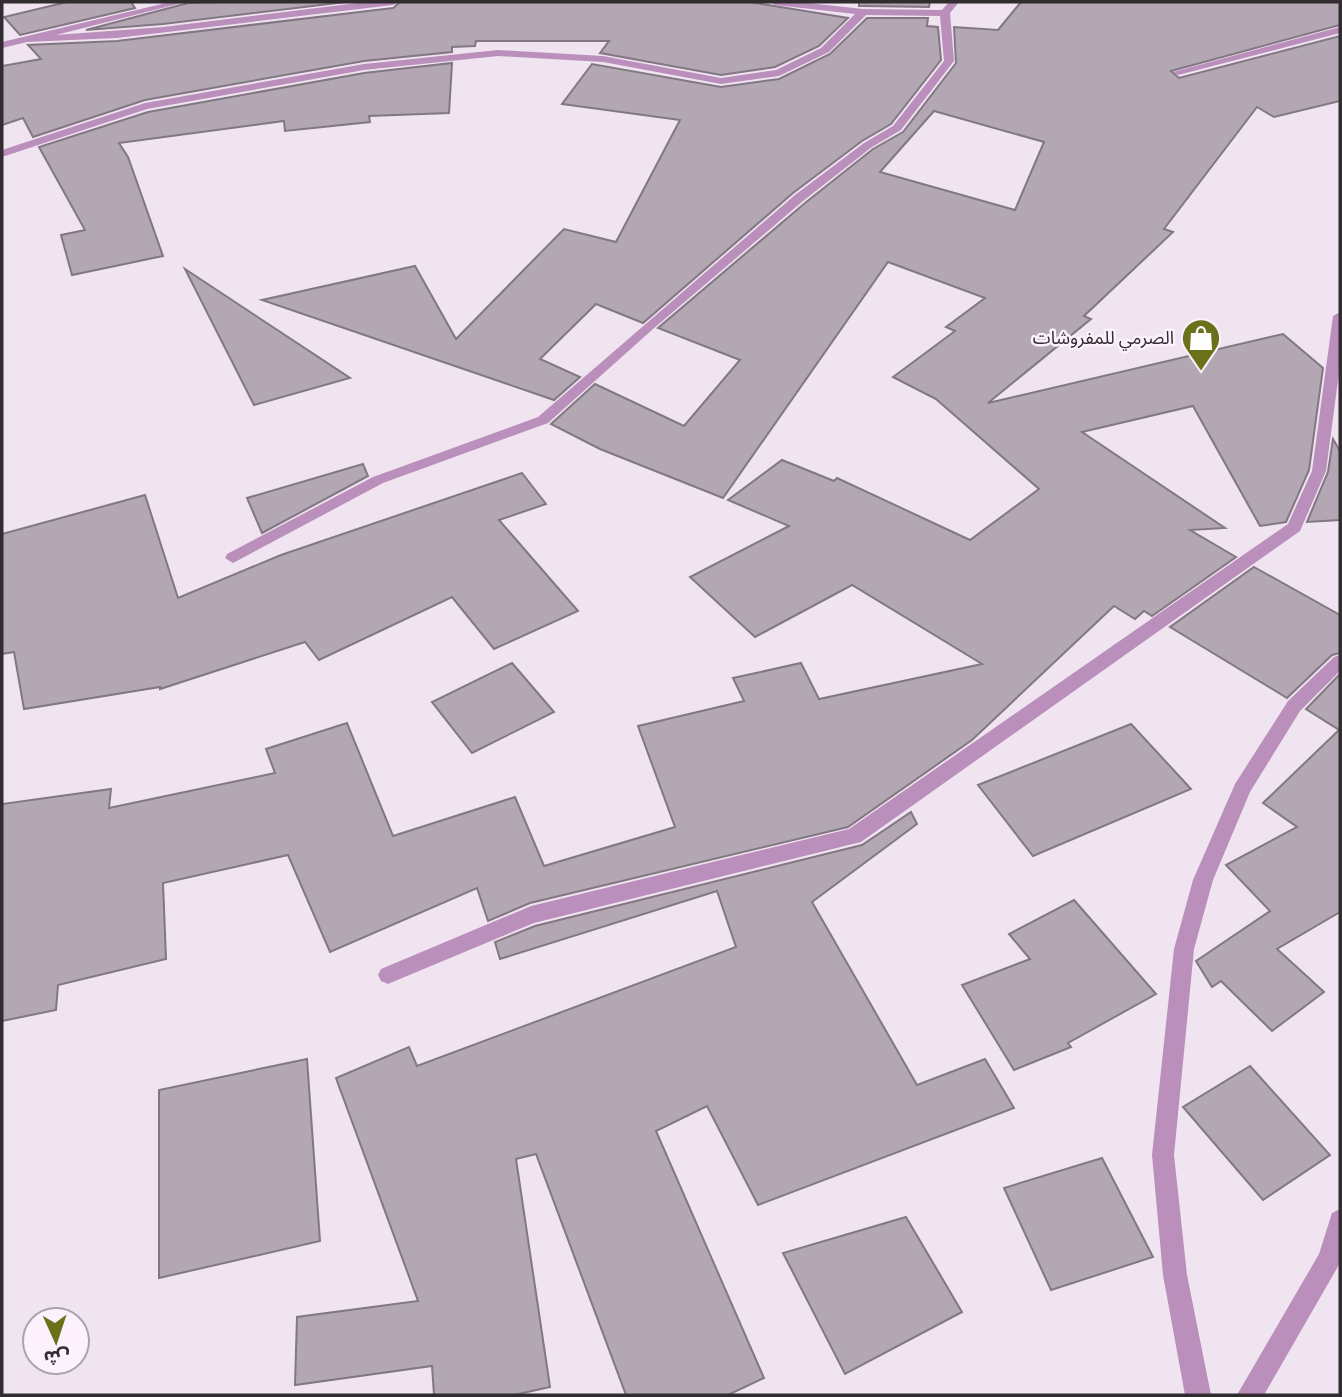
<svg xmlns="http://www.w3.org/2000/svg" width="1342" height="1397" font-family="'IBM Plex Sans','Noto Sans Arabic',sans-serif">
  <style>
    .building { fill: #b2a7b2; stroke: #827782; stroke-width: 2; fill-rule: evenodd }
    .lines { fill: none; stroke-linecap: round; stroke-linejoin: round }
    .street { fill: #ba8fbb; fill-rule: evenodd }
    .labels { text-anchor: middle; stroke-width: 5; stroke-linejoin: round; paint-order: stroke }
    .far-poi-label { font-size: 18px; fill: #302c30; stroke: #fdf1fd; text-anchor: end }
  </style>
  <rect width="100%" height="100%" fill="#f0e4f0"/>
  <g class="building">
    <path d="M 67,2 L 131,2 L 135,8 L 20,35 L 4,17 Z"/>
    <path d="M 223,2 L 346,2 L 163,24 L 86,30 L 188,3 Z"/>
    <path d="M 400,2 L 750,2 L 848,18 L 819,46 L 775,67 L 721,75 L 600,53 L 609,41 L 476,41 L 475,46 L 452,47 L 452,52 L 364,61 L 145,100 L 33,137 L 23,118 L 2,125 L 2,66 L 41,59 L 28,45 L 117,41 L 393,8 Z"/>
    <path d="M 859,2 L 930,2 L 929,7 L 863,6 L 859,6 Z"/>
    <path d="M 1021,2 L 1340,2 L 1340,25 L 1171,71 L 1179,78 L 1340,36 L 1340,101 L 1274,117 L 1257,107 L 1164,229 L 1173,232 L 1084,316 L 1091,319 L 988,403 L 1283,334 L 1323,368 L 1309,470 L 1286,522 L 1260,526 L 1193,406 L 1082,432 L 1225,528 L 1190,530 L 1236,557 L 1152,616 L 1144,611 L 1135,619 L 1114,606 L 972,740 L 848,827 L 530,903 L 488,921 L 477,888 L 330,952 L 288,855 L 163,883 L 166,959 L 58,985 L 56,1010 L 2,1021 L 2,804 L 111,789 L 109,808 L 275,773 L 266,749 L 347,723 L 393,836 L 515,797 L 544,866 L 675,827 L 638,726 L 744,701 L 733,678 L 801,663 L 819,699 L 982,664 L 852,585 L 755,637 L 690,577 L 789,526 L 728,500 L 782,460 L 834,481 L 837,478 L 970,540 L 1039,489 L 936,399 L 893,377 L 955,331 L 946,327 L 985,298 L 888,262 L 723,498 L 600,449 L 551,424 L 595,384 L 684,426 L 740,360 L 658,328 L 805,203 L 873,149 L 903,132 L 956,63 L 954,27 L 998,30 ZM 934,111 L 1044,142 L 1015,210 L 880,172 Z"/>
    <path d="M 867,18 L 928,18 L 927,26 L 938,27 L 941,60 L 891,124 L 862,141 L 793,193 L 643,323 L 596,304 L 540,359 L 580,377 L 554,400 L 262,300 L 415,266 L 456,339 L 564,229 L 616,242 L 680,120 L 562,104 L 592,64 L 721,87 L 779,79 L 830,54 Z"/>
    <path d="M 452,63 L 449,113 L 369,116 L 370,122 L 285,131 L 284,121 L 119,143 L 128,157 L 163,256 L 72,275 L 61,235 L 85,230 L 39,147 L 148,112 L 364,73 Z"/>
    <path d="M 185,269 L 350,378 L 254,405 Z"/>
    <path d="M 1333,439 L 1340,451 L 1340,520 L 1307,522 L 1328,472 Z"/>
    <path d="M 363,464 L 368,476 L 262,533 L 247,498 Z"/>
    <path d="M 522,473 L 546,504 L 499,520 L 578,611 L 494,649 L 452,597 L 319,660 L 305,642 L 160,689 L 160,687 L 24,709 L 14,652 L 2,654 L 2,534 L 145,495 L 178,598 L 281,555 Z"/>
    <path d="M 1254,567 L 1340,615 L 1340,653 L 1332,655 L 1287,698 L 1170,627 Z"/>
    <path d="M 512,663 L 554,712 L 472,753 L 432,702 Z"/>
    <path d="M 1340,674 L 1340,912 L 1277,949 L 1324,992 L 1272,1031 L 1221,981 L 1212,987 L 1196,961 L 1270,911 L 1226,865 L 1297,827 L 1263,803 L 1339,730 L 1306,709 Z"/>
    <path d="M 1131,724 L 1191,789 L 1033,856 L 978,785 Z"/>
    <path d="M 911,812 L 917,824 L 812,902 L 917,1085 L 985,1059 L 1014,1108 L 758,1205 L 707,1106 L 656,1131 L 764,1378 L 728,1395 L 626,1395 L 536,1154 L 516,1159 L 550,1387 L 514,1395 L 434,1395 L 432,1366 L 295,1385 L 297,1317 L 418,1301 L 336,1078 L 409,1047 L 417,1066 L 736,947 L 717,891 L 500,959 L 495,942 L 535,926 L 862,845 Z"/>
    <path d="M 1074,900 L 1156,994 L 1068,1043 L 1071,1047 L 1014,1070 L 962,985 L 1030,959 L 1009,934 Z"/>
    <path d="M 307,1059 L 320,1241 L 159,1278 L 159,1090 Z"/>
    <path d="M 1250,1066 L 1330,1155 L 1263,1200 L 1183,1107 Z"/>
    <path d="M 1102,1158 L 1153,1257 L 1051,1290 L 1004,1188 Z"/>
    <path d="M 906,1217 L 962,1312 L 845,1374 L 783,1253 Z"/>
  </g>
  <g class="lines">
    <g class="street">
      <path d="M 170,2 L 186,2 L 56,35 L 163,27 L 365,2 L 398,2 L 393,5 L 117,38 L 27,42 L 2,48 L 2,42 Z"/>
      <path d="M 770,2 L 799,2 L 863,9 L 942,10 L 949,2 L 959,2 L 950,13 L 954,61 L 901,130 L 872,147 L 803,201 L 653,329 L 548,423 L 383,483 L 233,563 L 225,558 L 227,554 L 373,477 L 538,417 L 795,195 L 864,143 L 893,126 L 944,61 L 940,16 L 866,15 L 829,52 L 779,76 L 721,84 L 603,62 L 498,56 L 364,70 L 147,109 L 2,157 L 2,150 L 145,103 L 364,64 L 498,50 L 603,56 L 721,78 L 776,70 L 821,48 L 855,14 L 775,5 Z"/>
      <path d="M 1340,27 L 1340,33 L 1178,75 L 1173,72 Z"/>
      <path d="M 1340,312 L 1340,365 L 1326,471 L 1300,531 L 861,842 L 534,923 L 395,981 L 388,984 L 381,981 L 378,975 L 381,969 L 531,906 L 849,829 L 1288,524 L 1312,471 L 1333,316 Z"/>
      <path d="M 1340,655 L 1340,671 L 1300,711 L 1250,792 L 1213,880 L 1194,949 L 1174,1155 L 1187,1275 L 1211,1395 L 1185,1395 L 1163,1275 L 1152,1155 L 1174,949 L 1193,880 L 1235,784 L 1288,701 L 1334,657 Z"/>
      <path d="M 1340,1209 L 1340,1263 L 1264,1395 L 1237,1395 L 1319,1254 L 1332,1213 Z"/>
    </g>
  </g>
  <defs>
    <g id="shop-pin" transform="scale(2.0125)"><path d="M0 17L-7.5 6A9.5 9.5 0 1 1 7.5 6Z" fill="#69721b" stroke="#fdf1fd"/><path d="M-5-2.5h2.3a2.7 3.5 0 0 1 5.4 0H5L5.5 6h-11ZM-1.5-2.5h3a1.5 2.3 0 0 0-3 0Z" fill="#fff"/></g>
  </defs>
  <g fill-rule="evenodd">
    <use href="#shop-pin" x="1201" y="338"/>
  </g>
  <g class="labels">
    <g class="far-poi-label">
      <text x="1174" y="344">الصرمي للمفروشات</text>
    </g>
  </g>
  <rect width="1342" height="1397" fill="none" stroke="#302c30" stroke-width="7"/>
  <g transform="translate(56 1341) rotate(177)"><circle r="33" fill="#fdf1fd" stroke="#aba2ab" stroke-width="2"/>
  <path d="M0-5L12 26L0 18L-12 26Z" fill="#69721b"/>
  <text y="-10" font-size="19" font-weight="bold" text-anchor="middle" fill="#302c30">ش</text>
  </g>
</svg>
